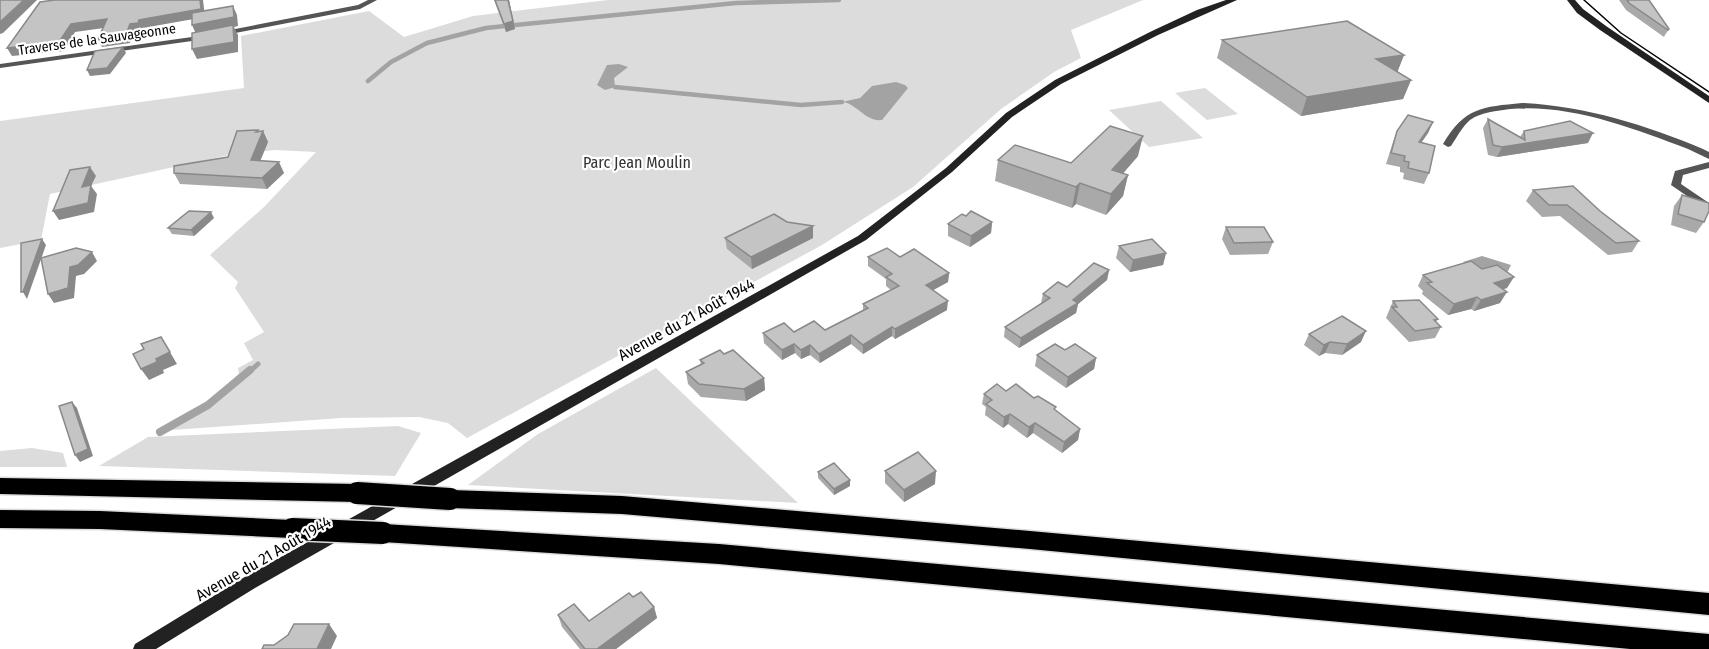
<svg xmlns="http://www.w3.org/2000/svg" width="1709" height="649" font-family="'Fira Sans Condensed',sans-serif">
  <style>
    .green { fill: #dcdcdc }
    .water { fill: #a3a3a3 }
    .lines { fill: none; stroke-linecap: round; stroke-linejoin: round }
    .stream-far2 { stroke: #a3a3a3; stroke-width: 4.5 }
    .stream-far1 { stroke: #a3a3a3; stroke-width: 5 }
    .stream { stroke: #a3a3a3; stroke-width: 8 }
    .motorway-casing { stroke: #dbdbdb; stroke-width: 3 }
    .minor { fill: #555; fill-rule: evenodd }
    .secondary { fill: #222; fill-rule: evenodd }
    .motorway { fill: #000; fill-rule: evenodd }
    .tram { stroke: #000; stroke-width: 1.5 }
    .motorway-bridge-casing { stroke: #dbdbdb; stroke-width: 25; stroke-linecap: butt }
    .motorway-bridge { stroke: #000; stroke-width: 22 }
    .wall { fill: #a9a9a9 }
    .shaded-wall { fill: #898989 }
    .building { fill: #c4c4c4; stroke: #898989; stroke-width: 1.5 }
    .labels { text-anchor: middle; stroke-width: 4.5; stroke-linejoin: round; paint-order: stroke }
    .far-street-label { font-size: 14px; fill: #000; stroke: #fff }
    .park-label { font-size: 16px; fill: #333; stroke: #fff }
    .street-label { font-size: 16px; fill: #000; stroke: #fff }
  </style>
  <rect width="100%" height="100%" fill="#fff"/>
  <g class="green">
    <path d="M 608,0 L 1143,0 L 1071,30 L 1081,58 L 1054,72 L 1001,109 L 913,187 L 822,245 L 467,438 L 448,423 L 419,417 L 341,418 L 158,431 L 208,401 L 239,374 L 238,368 L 253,360 L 244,343 L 264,332 L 235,288 L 238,282 L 210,255 L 264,207 L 316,152 L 275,150 L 229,155 L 50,194 L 41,240 L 0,248 L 0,121 L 244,88 L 241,36 L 369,11 L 404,37 L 473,16 Z"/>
    <path d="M 1205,88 L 1238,114 L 1207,120 L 1175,93 Z"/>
    <path d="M 1161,101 L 1203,138 L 1149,147 L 1109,110 Z"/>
    <path d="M 656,368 L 798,503 L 468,485 L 538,434 Z"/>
    <path d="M 398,426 L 421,433 L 395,476 L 99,466 L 148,437 Z"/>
    <path d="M 32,448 L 63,453 L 67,467 L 0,467 L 0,451 Z"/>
  </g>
  <g class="water">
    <path d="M 619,64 L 628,67 L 614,78 L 615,87 L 605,90 L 597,85 L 607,65 Z"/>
    <path d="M 896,82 L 905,85 L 908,88 L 882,120 C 865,122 857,103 842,102 L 860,98 L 872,86 Z"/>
    <path d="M 1482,256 L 1511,265 L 1507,273 L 1476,272 L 1463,262 Z"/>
  </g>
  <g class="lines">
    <g class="stream-far2">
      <path d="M 368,81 L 391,62 L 427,43 L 486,28 L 736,3 L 839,0"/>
      <path d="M 615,87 L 801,105 L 842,102"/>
    </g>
    <path class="stream-far1" d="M 249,372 L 258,364"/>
    <path class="stream" d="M 160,432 L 208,405 L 250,370"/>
    <g class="motorway-casing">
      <g id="motorway">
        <path d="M 0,478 L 357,484 L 365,487 L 368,493 L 365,499 L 357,502 L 0,494 Z"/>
        <path d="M 450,490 L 622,496 L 1030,531 L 1709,593 L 1709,615 L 1030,549 L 622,514 L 450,508 L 442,505 L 439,499 L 442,493 Z"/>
        <path d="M 0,510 L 100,511 L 292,520 L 300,523 L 303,529 L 300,535 L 292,538 L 100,529 L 0,528 Z"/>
        <path d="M 383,524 L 719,544 L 1709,634 L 1709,649 L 1630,649 L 719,564 L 383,542 L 375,540 L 372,533 L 375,526 Z"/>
      </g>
    </g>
    <g class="minor">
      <path d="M 368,0 L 377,0 L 360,9 L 199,40 L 0,68 L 0,64 L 199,36 L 358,5 Z"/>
      <path d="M 1522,103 C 1584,106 1646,125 1703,149 L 1709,152 L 1709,159 C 1702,156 1695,152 1688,149 C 1632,128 1571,104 1510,109 C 1497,111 1481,112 1470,120 C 1462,127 1457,137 1451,146 L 1448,147 L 1443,144 C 1465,107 1482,107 1522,103 Z"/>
      <path d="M 1709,162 L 1709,168 L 1683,175 L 1681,184 L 1709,203 L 1709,211 L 1671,185 L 1675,171 Z"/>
    </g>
    <g class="secondary">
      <path d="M 1226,0 L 1237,0 L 1158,35 L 1061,84 L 1012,117 L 952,172 L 866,240 L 255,588 L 156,649 L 133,649 L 135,644 L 243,578 L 858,236 L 946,168 L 1006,113 L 1055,80 L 1152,31 L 1197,10 Z"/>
      <path d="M 1567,0 L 1575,0 L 1583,9 L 1606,26 L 1709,96 L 1709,103 L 1600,30 L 1577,13 Z"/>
    </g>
    <use href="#motorway" class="motorway"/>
    <path class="tram" d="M 1584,0 L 1621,33 L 1709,92"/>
    <g class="motorway-bridge-casing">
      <g id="motorway-bridge">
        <path d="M 357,493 L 450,499"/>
        <path d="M 292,529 L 383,533"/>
      </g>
    </g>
    <use href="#motorway-bridge" class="motorway-bridge"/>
  </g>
  <g class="wall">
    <path d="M 494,0 L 509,0 L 515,29 L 506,32 Z"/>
    <path d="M 1619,0 L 1649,0 L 1669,29 L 1665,35 L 1664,37 L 1626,10 Z"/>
    <path d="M 1222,40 L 1404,55 L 1397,72 L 1411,80 L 1403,99 L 1301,116 L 1217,58 Z"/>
    <path d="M 1488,119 L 1520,137 L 1524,131 L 1588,143 L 1497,157 L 1488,155 L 1483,128 Z"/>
    <path d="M 1433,122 L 1428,133 L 1421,143 L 1429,173 L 1424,184 L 1403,179 L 1404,173 L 1400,172 L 1400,167 L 1386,164 L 1393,142 L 1397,131 Z"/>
    <path d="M 263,131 L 268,142 L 260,161 L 284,173 L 267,189 L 180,184 L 174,173 L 228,157 L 259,132 Z"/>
    <path d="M 1138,156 L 1123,173 L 1128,175 L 1123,196 L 1106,215 L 1076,204 L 1072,208 L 995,181 L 998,160 L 1071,163 Z"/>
    <path d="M 1533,190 L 1600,211 L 1639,241 L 1632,252 L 1608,255 L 1560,216 L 1542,217 L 1526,201 Z"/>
    <path d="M 1682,195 L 1704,222 L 1696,233 L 1671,225 L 1674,206 Z"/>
    <path d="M 966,216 L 992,222 L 991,233 L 970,247 L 948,236 L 948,224 Z"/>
    <path d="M 214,218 L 194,236 L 172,234 L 168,228 Z"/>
    <path d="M 787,222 L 813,226 L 813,238 L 752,269 L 727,249 L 725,238 Z"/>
    <path d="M 1226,227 L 1273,242 L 1268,254 L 1230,255 L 1222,239 Z"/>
    <path d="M 1119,246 L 1166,253 L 1163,265 L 1130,272 L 1116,258 Z"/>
    <path d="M 868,257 L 900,257 L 949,273 L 948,282 L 933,290 L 947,310 L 895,339 L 892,336 L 863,354 L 851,344 L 820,363 L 810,355 L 801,359 L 795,353 L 782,360 L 764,343 L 763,333 L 825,330 L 863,310 L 863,304 L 891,290 L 886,286 L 886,279 L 868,266 Z"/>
    <path d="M 1109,270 L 1107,280 L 1078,304 L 1076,313 L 1019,348 L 1004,337 L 1005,327 L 1041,303 L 1043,294 L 1067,287 Z"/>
    <path d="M 1423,275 L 1507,288 L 1503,289 L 1500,303 L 1474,311 L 1471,309 L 1448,315 L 1422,294 L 1423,291 L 1418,286 Z"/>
    <path d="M 1393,301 L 1438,319 L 1436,322 L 1441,327 L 1435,338 L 1409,342 L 1386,318 Z"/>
    <path d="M 1309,334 L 1361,342 L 1342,355 L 1325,353 L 1319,356 L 1304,345 Z"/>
    <path d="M 1065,350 L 1096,358 L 1094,369 L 1066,388 L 1035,366 L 1037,355 Z"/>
    <path d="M 724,354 L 764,378 L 765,390 L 746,401 L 701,397 L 688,384 L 686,372 L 701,365 L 700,360 Z"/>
    <path d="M 1006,391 L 1034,398 L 1055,410 L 1080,429 L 1078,440 L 1062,453 L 1033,433 L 1027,438 L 1008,424 L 1003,428 L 985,415 L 986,407 L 982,404 L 984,394 Z"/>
    <path d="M 885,471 L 935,484 L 904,502 L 885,483 Z"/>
    <path d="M 818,472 L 850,486 L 834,495 L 818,478 Z"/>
    <path d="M 654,607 L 657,618 L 616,649 L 580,649 L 562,627 L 558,615 L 589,621 Z"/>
  </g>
  <g class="shaded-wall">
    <path d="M 24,0 L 37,0 L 3,33 L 0,34 L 0,22 Z"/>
    <path d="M 200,0 L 203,0 L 205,17 L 143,28 L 142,32 L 134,33 L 130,43 L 102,47 L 98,39 L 139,20 Z"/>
    <path d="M 509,0 L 515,29 L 506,32 L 504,24 Z"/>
    <path d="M 233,6 L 237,15 L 238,26 L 234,27 L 238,35 L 238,52 L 197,59 L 192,49 L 196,34 L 192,25 Z"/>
    <path d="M 107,19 L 111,27 L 75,32 L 64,51 L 12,56 L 7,48 L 71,24 Z"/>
    <path d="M 123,47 L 126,53 L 110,74 L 90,76 L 87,70 Z"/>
    <path d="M 1404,55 L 1397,73 L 1376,59 Z"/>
    <path d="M 1411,80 L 1403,99 L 1301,116 L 1307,97 Z"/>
    <path d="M 1433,122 L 1428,133 L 1414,153 L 1419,142 Z"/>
    <path d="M 258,130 L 261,137 L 263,131 L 268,142 L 256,171 L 251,160 L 256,132 Z"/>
    <path d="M 1593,133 L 1588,143 L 1497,157 L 1502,147 Z"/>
    <path d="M 1143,136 L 1138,156 L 1108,191 L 1112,170 Z"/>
    <path d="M 279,162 L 284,173 L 267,189 L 262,178 Z"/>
    <path d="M 90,167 L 96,176 L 91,186 L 97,194 L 94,212 L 59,220 L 53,211 L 82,187 Z"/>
    <path d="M 1128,175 L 1123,196 L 1106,215 L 1111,194 Z"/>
    <path d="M 1080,183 L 1076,204 L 1072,208 L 1076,187 Z"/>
    <path d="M 211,212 L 214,218 L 194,236 L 191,230 Z"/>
    <path d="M 992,222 L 991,233 L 970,247 L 971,236 Z"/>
    <path d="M 813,226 L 813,238 L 752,269 L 751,257 Z"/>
    <path d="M 42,239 L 46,245 L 27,299 L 23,292 Z"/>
    <path d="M 92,252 L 97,261 L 84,274 L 76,276 L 74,298 L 54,303 L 48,294 L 70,267 Z"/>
    <path d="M 1166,253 L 1163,265 L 1130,272 L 1133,260 Z"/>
    <path d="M 1109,270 L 1107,280 L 1078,304 L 1076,313 L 1019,348 L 1021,338 L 1073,300 Z"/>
    <path d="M 949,273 L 948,282 L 926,294 L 926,285 Z"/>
    <path d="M 1514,277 L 1507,288 L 1488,294 L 1494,283 Z"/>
    <path d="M 1507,292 L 1500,303 L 1474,311 L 1481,300 Z"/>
    <path d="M 1477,297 L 1471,309 L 1448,315 L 1454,304 Z"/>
    <path d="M 948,301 L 947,310 L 895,339 L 895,329 Z"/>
    <path d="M 892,327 L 892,336 L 863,354 L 863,345 Z"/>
    <path d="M 1366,331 L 1361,342 L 1342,355 L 1347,344 Z"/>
    <path d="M 851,335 L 851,344 L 820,363 L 819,354 Z"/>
    <path d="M 161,337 L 177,364 L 163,370 L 164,373 L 149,380 L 141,369 L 156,359 Z"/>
    <path d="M 1330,342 L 1325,353 L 1319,356 L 1324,345 Z"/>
    <path d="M 794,344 L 795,353 L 782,360 L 782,350 Z"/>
    <path d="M 810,345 L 810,355 L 801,359 L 801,350 Z"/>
    <path d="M 1096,358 L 1094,369 L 1066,388 L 1068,377 Z"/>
    <path d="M 764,378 L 765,390 L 746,401 L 744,389 Z"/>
    <path d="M 72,402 L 77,408 L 93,456 L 80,462 L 75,455 Z"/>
    <path d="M 1010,414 L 1008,424 L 1003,428 L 1004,417 Z"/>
    <path d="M 1035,423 L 1033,433 L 1027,438 L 1029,427 Z"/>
    <path d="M 1080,429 L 1078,440 L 1062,453 L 1064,442 Z"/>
    <path d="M 936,471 L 935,484 L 904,502 L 904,490 Z"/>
    <path d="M 850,480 L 850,486 L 834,495 L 834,489 Z"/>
    <path d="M 654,607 L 657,618 L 616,649 L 597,649 Z"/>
    <path d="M 329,624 L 337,636 L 331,649 L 317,649 Z"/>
  </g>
  <g class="building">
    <path d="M 0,0 L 24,0 L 0,22 Z"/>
    <path d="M 54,0 L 200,0 L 201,9 L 139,20 L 138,23 L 130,24 L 126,35 L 98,39 L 107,19 L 71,24 L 59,42 L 7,48 L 40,2 Z"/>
    <path d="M 495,0 L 508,0 L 513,21 L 504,24 Z"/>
    <path d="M 1627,0 L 1649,0 L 1669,29 L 1668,30 L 1629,3 Z"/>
    <path d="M 233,6 L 234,17 L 192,25 L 192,13 Z"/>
    <path d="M 1347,21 L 1404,55 L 1376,59 L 1411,80 L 1307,97 L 1222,40 Z"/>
    <path d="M 233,25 L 234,42 L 192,49 L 192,33 Z"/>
    <path d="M 123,47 L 107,68 L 87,70 L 95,51 Z"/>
    <path d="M 1408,115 L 1433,122 L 1419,142 L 1435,146 L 1429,173 L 1408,168 L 1409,162 L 1404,161 L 1405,156 L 1391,153 L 1397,131 Z"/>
    <path d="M 1488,119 L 1525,140 L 1524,131 L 1570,121 L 1593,133 L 1502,147 L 1493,145 Z"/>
    <path d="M 1110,126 L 1143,136 L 1112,170 L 1128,175 L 1111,194 L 1080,183 L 1076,187 L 998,160 L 1015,145 L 1071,163 Z"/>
    <path d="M 258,130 L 256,132 L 263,131 L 251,160 L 279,162 L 262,178 L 174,173 L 174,166 L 228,157 L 237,131 Z"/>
    <path d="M 90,167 L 82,187 L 91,185 L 88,203 L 53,211 L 70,170 Z"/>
    <path d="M 1573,186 L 1600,211 L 1639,241 L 1616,243 L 1567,205 L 1549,205 L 1533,190 Z"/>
    <path d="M 1682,195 L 1709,203 L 1709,211 L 1704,222 L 1678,214 Z"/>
    <path d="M 189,211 L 211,212 L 191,230 L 168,228 Z"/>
    <path d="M 971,211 L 992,222 L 971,236 L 948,224 L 962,214 L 966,216 Z"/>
    <path d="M 774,214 L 787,222 L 813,226 L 751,257 L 725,238 Z"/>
    <path d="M 1226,227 L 1264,227 L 1273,242 L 1234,243 Z"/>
    <path d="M 42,239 L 23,292 L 21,292 L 21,243 Z"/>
    <path d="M 1152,239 L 1166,253 L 1133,260 L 1119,246 Z"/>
    <path d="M 76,248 L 92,252 L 78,265 L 70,267 L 68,288 L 48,294 L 41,258 Z"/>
    <path d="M 887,248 L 900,257 L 914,249 L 949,273 L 926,285 L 948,301 L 895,329 L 892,327 L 863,345 L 851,335 L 819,354 L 810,345 L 801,350 L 794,344 L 782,350 L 763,333 L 784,323 L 794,332 L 814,321 L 825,330 L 868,308 L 863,304 L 899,286 L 886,277 L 892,274 L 868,257 Z"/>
    <path d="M 1471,261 L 1482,269 L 1497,265 L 1514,277 L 1494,283 L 1507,292 L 1481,300 L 1477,297 L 1454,304 L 1427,283 L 1432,282 L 1423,275 Z"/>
    <path d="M 1094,263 L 1109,270 L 1073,300 L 1078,303 L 1021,338 L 1005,327 L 1050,298 L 1043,294 L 1058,282 L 1067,287 Z"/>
    <path d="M 1419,300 L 1438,319 L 1434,320 L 1441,327 L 1415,331 L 1392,307 L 1397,307 L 1393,301 Z"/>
    <path d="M 1342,316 L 1366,331 L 1347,344 L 1330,342 L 1324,345 L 1309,334 Z"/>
    <path d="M 161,337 L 170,352 L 156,359 L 157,362 L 141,369 L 133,354 L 144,349 L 141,344 Z"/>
    <path d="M 1055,344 L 1065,350 L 1075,344 L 1096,358 L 1068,377 L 1037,355 Z"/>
    <path d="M 720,350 L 724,354 L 733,350 L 764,378 L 744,389 L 699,384 L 686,372 L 704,363 L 700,360 Z"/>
    <path d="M 997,384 L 1006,391 L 1016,384 L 1034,398 L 1038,396 L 1056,407 L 1054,409 L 1080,429 L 1064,442 L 1035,423 L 1029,427 L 1010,414 L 1004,417 L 986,404 L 992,400 L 984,394 Z"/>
    <path d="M 72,402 L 88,449 L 75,455 L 59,406 Z"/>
    <path d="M 918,452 L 936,471 L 904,490 L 885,471 Z"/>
    <path d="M 834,463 L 850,480 L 834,489 L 818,472 Z"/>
    <path d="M 641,592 L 654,607 L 597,649 L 585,649 L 558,615 L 574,604 L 589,621 L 629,593 L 633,597 Z"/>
    <path d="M 294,624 L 329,624 L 317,649 L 262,649 L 264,645 L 274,645 L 288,635 Z"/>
  </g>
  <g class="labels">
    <g class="far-street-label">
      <text transform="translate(97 39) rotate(-8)" y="5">Traverse de la Sauvageonne</text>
    </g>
    <g class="park-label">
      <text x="637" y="168">Parc Jean Moulin</text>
    </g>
    <g class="street-label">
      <text transform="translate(686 319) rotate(-29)" y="6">Avenue du 21 Août 1944</text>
      <text transform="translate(263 558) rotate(-30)" y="6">Avenue du 21 Août 1944</text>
    </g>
  </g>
</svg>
